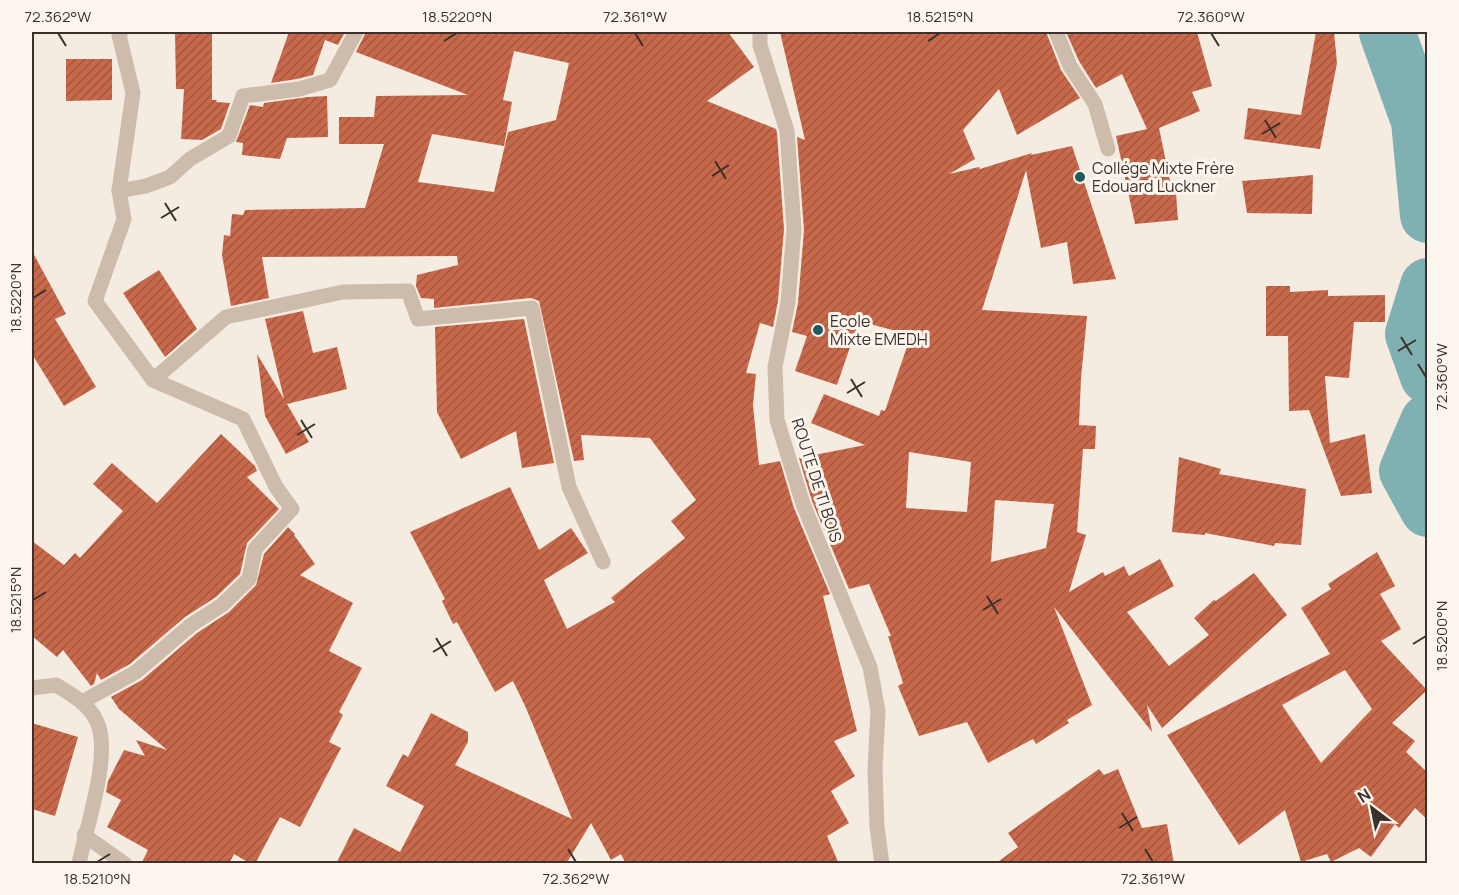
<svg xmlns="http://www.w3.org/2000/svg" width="1459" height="895" font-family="Manrope,sans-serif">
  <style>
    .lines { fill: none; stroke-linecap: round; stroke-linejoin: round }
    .river { stroke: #7fb0b2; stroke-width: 56 }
    .building { fill: url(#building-hatch); fill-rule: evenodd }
    .street { stroke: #cdbbac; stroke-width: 15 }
    .ticks { fill: none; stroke: #3b302b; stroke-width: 2 }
    .poi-dot { fill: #1f5a5e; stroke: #fbf5ee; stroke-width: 2 }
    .labels { text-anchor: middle; stroke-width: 6; stroke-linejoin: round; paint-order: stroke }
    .poi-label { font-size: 16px; fill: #3b302b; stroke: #fbf5ee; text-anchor: start }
    .street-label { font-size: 16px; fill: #3b302b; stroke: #fbf5ee }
    .neatline { fill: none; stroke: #3b302b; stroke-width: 2 }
    .ticks-label { font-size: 15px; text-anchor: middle; fill: #3b302b }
  </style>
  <defs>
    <pattern id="building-hatch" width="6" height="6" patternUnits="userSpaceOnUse" patternTransform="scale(1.5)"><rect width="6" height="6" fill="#c8694b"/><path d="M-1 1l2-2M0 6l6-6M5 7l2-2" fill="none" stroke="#a4573f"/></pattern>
  </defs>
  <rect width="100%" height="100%" fill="#f4ebe1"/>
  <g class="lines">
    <g class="river">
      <path d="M 1387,32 L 1419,121 L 1428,215"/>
      <path d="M 1428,286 L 1413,334 L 1428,376"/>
      <path d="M 1428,422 L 1407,471 L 1428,509"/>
    </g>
  </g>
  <g class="building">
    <path d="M 175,32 L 212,32 L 212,100 L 217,100 L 216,102 L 230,103 L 221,129 L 202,140 L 181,139 L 184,89 L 176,89 Z"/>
    <path d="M 289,32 L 345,32 L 338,45 L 325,40 L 313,75 L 297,79 L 271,83 Z"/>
    <path d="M 366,32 L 728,32 L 754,67 L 707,101 L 776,129 L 777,133 L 784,229 L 778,301 L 773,327 L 760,323 L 746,373 L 756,374 L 753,405 L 759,465 L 780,461 L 794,508 L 830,594 L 823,596 L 857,731 L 834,741 L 855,776 L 831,791 L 849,823 L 827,836 L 839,864 L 626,864 L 621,854 L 611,860 L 591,823 L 566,864 L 336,864 L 354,828 L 400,852 L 424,806 L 386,786 L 403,754 L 408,757 L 431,713 L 468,732 L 468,742 L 455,765 L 572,819 L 526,708 L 513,681 L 495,692 L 457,622 L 453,624 L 442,601 L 445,599 L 410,532 L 510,487 L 539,550 L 571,528 L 588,553 L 544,580 L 567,629 L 615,602 L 611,598 L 685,538 L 671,521 L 696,500 L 650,438 L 581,435 L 584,460 L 574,461 L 539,301 L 531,298 L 434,308 L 434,299 L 421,298 L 416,286 L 417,275 L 458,265 L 457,256 L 262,257 L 269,298 L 231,306 L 222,255 L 224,235 L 230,236 L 232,214 L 243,215 L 245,210 L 365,208 L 384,144 L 339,144 L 339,117 L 374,117 L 376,96 L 468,95 L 356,52 ZM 514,51 L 569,63 L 556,120 L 508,132 L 494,192 L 418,182 L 432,134 L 504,146 L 512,102 L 503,100 Z"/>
    <path d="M 780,32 L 1046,32 L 1061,70 L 1080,98 L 1017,135 L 999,89 L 963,130 L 975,159 L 949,174 L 979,167 L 980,169 L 1032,153 L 1031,155 L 1072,146 L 1116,279 L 1073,284 L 1067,242 L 1041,248 L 1026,170 L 982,310 L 1087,316 L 1081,378 L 1079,425 L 1096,426 L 1095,449 L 1083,449 L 1077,532 L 1086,535 L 1069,592 L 1103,572 L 1105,576 L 1124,566 L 1129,576 L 1160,559 L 1174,586 L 1127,612 L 1169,666 L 1209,635 L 1194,618 L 1214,600 L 1216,601 L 1254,573 L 1287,615 L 1162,728 L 1147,705 L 1152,732 L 1054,607 L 1092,705 L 1067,720 L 1069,723 L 1036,744 L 1033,739 L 988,763 L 967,722 L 919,736 L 898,686 L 903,683 L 888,636 L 891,636 L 869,584 L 849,589 L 812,501 L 799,458 L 865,445 L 811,423 L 824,394 L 879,416 L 881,410 L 885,411 L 911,335 L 859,321 L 837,385 L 795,371 L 807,336 L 792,332 L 798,303 L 804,230 L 797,137 L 805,140 ZM 909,452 L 971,462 L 967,512 L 906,508 ZM 995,500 L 1054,504 L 1046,548 L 991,562 Z"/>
    <path d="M 1066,32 L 1197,32 L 1212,86 L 1192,92 L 1200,111 L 1159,128 L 1170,181 L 1175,180 L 1178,220 L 1135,224 L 1116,136 L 1147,129 L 1122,74 L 1096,88 L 1079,61 Z"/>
    <path d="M 1316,32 L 1334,32 L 1337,63 L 1320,149 L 1244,139 L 1248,108 L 1301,115 Z"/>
    <path d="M 66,59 L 112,59 L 112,100 L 66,101 Z"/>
    <path d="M 327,96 L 328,137 L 287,138 L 280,159 L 242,155 L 243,143 L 236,142 L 250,105 L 263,107 L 264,103 L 308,97 Z"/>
    <path d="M 1313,175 L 1312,214 L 1247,213 L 1242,181 Z"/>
    <path d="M 32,251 L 66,314 L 55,319 L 96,387 L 64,406 L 32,354 Z"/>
    <path d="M 159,270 L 197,329 L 165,357 L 123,293 Z"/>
    <path d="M 1266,286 L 1290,286 L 1290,292 L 1328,290 L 1328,296 L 1385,295 L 1385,322 L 1354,322 L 1349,378 L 1325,376 L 1330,443 L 1365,434 L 1372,493 L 1341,496 L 1309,410 L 1289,411 L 1288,336 L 1266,336 Z"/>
    <path d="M 303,311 L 313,353 L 337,347 L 347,389 L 287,404 L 309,442 L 286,454 L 265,416 L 257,354 L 284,399 L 265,319 Z"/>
    <path d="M 524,319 L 554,463 L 522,468 L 516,431 L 461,459 L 437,412 L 435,327 Z"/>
    <path d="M 221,434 L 255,466 L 257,471 L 247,477 L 279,509 L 247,543 L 240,574 L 216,597 L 185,617 L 130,664 L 101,680 L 97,673 L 94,684 L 91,686 L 63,650 L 57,657 L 32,636 L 32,541 L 64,565 L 75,553 L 80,558 L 123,511 L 93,484 L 112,463 L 157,503 Z"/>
    <path d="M 1179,457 L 1221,469 L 1219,474 L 1306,489 L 1301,545 L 1275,543 L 1274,546 L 1205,533 L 1205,535 L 1172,532 Z"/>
    <path d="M 288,527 L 295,534 L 294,535 L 315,564 L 300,575 L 353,603 L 329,651 L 362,668 L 339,712 L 343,715 L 329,742 L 341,748 L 300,827 L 280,817 L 255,864 L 251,864 L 234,854 L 229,864 L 141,864 L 148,850 L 107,827 L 121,800 L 106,792 L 108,781 L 124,750 L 145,756 L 136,740 L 167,750 L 119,709 L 111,697 L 142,680 L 197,633 L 229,612 L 256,585 L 264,554 Z"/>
    <path d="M 1377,552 L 1395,586 L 1380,594 L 1401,629 L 1381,641 L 1427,690 L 1392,723 L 1415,741 L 1406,752 L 1428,773 L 1428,820 L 1415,808 L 1399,828 L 1395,824 L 1371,857 L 1359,848 L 1331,862 L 1327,854 L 1301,862 L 1285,810 L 1239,845 L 1167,735 L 1330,654 L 1301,608 L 1331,589 L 1328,584 ZM 1345,670 L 1372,709 L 1321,763 L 1282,705 Z"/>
    <path d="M 32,723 L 78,737 L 55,816 L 32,809 Z"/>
    <path d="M 1099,769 L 1104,775 L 1118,769 L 1142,828 L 1167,824 L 1174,864 L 995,864 L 1018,847 L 1008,833 Z"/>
  </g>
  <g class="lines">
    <g class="street">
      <path d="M 760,32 L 760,45 L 787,131 L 794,229 L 788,302 L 775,367 L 777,420 L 803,504 L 870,667 L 878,711 L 875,769 L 877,827 L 882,864"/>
      <path d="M 1056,32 L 1070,66 L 1095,104 L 1108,149"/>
      <path d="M 119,191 L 146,186 L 170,177 L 190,159 L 229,136 L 243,96 L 299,89 L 330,80 L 356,32"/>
      <path d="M 153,380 L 226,317 L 343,292 L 408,291 L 418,319 L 532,308 L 569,487 L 603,562"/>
      <path d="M 32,688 L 56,685 C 71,694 90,705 97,722 C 112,754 86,827 79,864"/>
      <path d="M 82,702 L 136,672 L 191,625 L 222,605 L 249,579 L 255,549 L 292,509 L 276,487 L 243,419 L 153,380 L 95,301 L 124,219 L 119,191 L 133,93 L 119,35 L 121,32"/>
      <path d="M 84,835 L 125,864"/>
    </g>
  </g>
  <path class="ticks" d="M 58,33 L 66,46M 635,33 L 643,46M 1211,33 L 1219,46M 444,41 L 457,33M 928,41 L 940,33M 1265,120 L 1276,138M 1262,134 L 1280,123M 715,161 L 726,179M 712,176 L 729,165M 165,203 L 176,221M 161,218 L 179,207M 33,298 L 46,290M 1401,337 L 1412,355M 1398,351 L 1416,340M 1418,364 L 1426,377M 851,379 L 862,397M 847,393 L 865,382M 301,420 L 312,438M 297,435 L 315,424M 987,596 L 998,614M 33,600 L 46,592M 983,610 L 1001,599M 436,638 L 447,656M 1413,644 L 1426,636M 433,652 L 451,641M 1122,813 L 1133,831M 1119,828 L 1137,817M 568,849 L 576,862M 1145,849 L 1153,862M 97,862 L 110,854"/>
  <g class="poi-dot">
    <circle cx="1080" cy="177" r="6"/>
    <circle cx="818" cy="330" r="6"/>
  </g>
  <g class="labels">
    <g class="poi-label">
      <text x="1092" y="174">Collége Mixte Frère<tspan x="1092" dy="18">Edouard Luckner</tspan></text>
      <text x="830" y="327">Ecole<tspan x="830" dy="18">Mixte EMEDH</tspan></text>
    </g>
    <g class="street-label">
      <text transform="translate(817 480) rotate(72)" y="6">ROUTE DE TI BOIS</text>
    </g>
  </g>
  <rect width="1459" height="895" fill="none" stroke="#fbf5ee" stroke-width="66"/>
  <g transform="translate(1372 808) rotate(328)" stroke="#fbf5ee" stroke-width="4.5" paint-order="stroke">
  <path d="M0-4.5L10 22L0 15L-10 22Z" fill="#3b302b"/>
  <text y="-9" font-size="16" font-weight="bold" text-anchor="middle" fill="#3b302b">N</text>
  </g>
  <rect x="33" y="33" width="1393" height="829" class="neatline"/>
  <g class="ticks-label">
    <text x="58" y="22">72.362°W</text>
    <text x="457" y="22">18.5220°N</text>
    <text x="635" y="22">72.361°W</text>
    <text x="940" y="22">18.5215°N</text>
    <text x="1211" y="22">72.360°W</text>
    <text transform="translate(16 298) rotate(-90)" y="5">18.5220°N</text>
    <text transform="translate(1442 377) rotate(-90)" y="5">72.360°W</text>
    <text transform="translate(16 600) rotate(-90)" y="5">18.5215°N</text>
    <text transform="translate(1442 636) rotate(-90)" y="5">18.5200°N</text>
    <text x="97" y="884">18.5210°N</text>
    <text x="576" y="884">72.362°W</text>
    <text x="1153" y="884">72.361°W</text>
  </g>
</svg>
